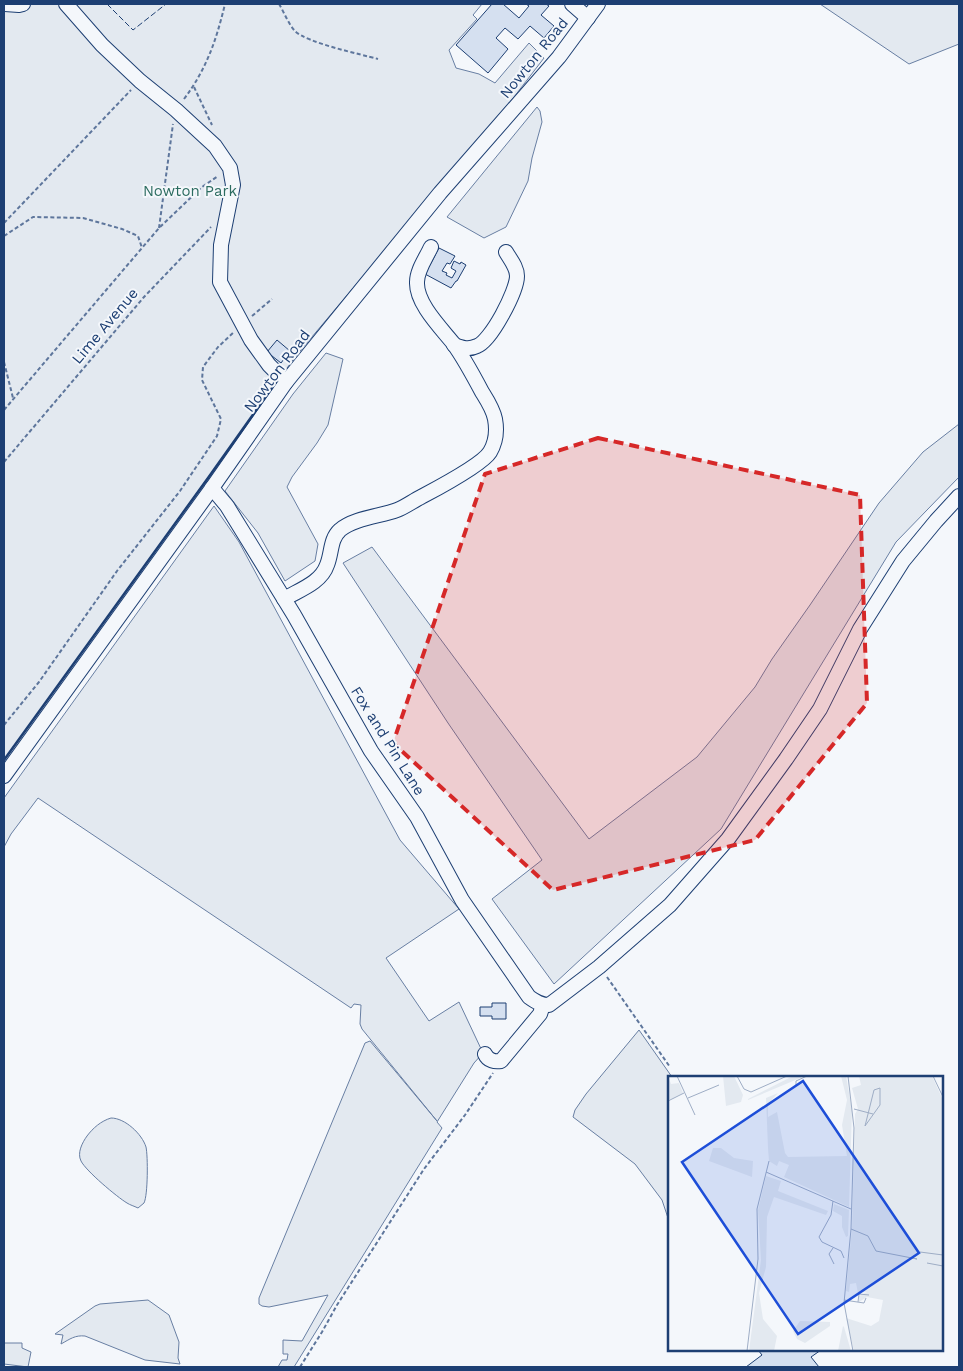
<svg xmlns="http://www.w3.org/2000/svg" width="963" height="1371" font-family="'Work Sans',sans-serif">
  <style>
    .green { fill: #e3e9f0; stroke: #687fa3 }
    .building { fill: #d5e0f0; stroke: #1d3f73 }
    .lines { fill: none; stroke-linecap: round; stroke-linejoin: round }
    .minor-casing { stroke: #1d3f73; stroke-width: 16 }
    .path { stroke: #5e769c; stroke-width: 2; stroke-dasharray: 4 2.5; stroke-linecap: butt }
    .minor { stroke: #f4f7fb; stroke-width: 14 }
    .fence { stroke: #1d3f73; stroke-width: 1; stroke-dasharray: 6 2.5; stroke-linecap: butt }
    .wall { stroke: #1d3f73; stroke-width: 2.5 }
    .marked { fill: #d62828; fill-opacity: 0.2; stroke: #d62828; stroke-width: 4; stroke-dasharray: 10 6; stroke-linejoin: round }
    .labels { text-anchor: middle; stroke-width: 4; stroke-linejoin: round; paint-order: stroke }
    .street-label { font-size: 15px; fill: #1d3f73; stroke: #f4f7fb }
    .park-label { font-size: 15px; fill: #2c6c60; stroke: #f4f7fb }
    .inset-road { fill: none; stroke: #9eadc5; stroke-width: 1 }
    .view { fill: #1d4ed8; fill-opacity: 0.15; stroke: #1d4ed8; stroke-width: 2.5 }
    .inset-edge { fill: none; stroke: #1d3f73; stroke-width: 2.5 }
  </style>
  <rect width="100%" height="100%" fill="#f4f7fb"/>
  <g class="green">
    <path d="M 4,4 L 482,4 L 473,15 L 477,19 L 449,50 L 456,68 L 479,74 L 495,83 L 529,43 L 544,58 L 514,97 L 295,357 L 4,760 Z"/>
    <path d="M 820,4 L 959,4 L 959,44 L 909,64 Z"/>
    <path d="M 537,107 L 540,111 L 542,122 L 532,158 L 528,181 L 506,227 L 484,238 L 447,217 Z"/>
    <path d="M 326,353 L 343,359 L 328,425 L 317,443 L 292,477 L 287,487 L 318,544 L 315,561 L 285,581 L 258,533 L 225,491 L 293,394 Z"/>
    <path d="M 959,424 L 959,477 L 896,542 L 721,829 L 554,984 L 492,899 L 542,860 L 448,723 L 343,563 L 372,547 L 589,839 L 697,757 L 755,687 L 772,659 L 810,605 L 879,503 L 923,452 Z"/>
    <path d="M 214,506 L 239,542 L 400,840 L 459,909 L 386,958 L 429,1021 L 459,1002 L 483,1053 L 474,1063 L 437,1122 L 442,1128 L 294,1367 L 278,1367 L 282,1360 L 287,1360 L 288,1354 L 283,1354 L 283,1340 L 302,1341 L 328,1295 L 269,1307 L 262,1306 L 259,1304 L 259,1298 L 365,1043 L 370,1041 L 437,1121 L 362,1029 L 360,1024 L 361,1005 L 354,1004 L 351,1008 L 38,798 L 11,834 L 4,847 L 4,798 Z"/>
    <path d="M 639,1030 L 672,1077 L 669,1077 L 669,1221 L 662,1200 L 635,1164 L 573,1117 L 575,1110 L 586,1094 Z"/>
    <path d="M 111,1118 C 125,1118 142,1134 146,1147 C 148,1156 148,1195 144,1203 C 142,1205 140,1206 138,1208 C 134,1206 130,1205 127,1203 C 117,1197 86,1171 81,1161 C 77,1153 82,1143 87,1136 C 93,1128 101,1121 111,1118 Z"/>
    <path d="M 148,1300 L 169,1315 L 179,1342 L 178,1358 L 180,1364 L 145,1360 L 85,1336 C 75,1335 70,1339 61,1344 L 63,1335 L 55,1334 L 95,1306 L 100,1304 Z"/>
    <path d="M 4,1343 L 22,1343 L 22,1348 L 31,1352 L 28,1367 L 4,1364 Z"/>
  </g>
  <g class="building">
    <path d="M 492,4 L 503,4 L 519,18 L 529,6 L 526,4 L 546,4 L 549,6 L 541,15 L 554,26 L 544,38 L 530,26 L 518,39 L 505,28 L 496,38 L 508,49 L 488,73 L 456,45 Z"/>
    <path d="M 439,248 L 455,256 L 450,264 L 447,263 L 442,271 L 447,273 L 446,275 L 452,278 L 456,271 L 451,268 L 454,261 L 460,264 L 461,262 L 466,265 L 457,281 L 456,281 L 451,288 L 425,274 Z"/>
    <path d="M 277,340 L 290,351 L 281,363 L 267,352 Z"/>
    <path d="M 492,1003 L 506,1003 L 506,1019 L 492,1019 L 492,1016 L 480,1016 L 480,1007 L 492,1007 Z"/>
    <path d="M 758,1350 L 821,1350 L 811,1357 L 819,1367 L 746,1367 L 762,1355 Z"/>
  </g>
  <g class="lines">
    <g class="minor-casing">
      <g id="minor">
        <path d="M 5,4 L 19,5 L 23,4"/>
        <path d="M 66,4 L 102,45 L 140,81 L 176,110 L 215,146 L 230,168 L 233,185 L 221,245 L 220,282 L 251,340 L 269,365 L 286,382"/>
        <path d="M 572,4 L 588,18"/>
        <path d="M 454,345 C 462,348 469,350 477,346 C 491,341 517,291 517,276 C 517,267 510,259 506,252"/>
        <path d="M 212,488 L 227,506 L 294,615 L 371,751 L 417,817 L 462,900 L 529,997 C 536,1002 541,1005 549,1005 L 599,967 L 670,905 L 728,839 L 786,759 L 820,709 L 860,629 L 903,561 L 936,521 L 959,496"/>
        <path d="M 284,599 C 299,590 321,583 327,565 C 332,553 330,539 340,530 C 354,518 381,516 397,510 C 405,507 413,501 421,497 C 436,489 482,465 490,452 C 496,442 497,430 495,419 C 493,409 487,400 482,392 C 473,375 464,358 453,343 C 440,327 416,303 417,282 C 417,270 426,258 431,247"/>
        <path d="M 4,776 L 212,488 L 286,382 L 440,193 L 559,57 L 598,4"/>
        <path d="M 485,1054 C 488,1061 495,1062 501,1061 L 540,1014 L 543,1005"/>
      </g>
    </g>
    <g class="path">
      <path d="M 279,4 C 284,12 289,25 295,31 C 307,43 360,54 378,59"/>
      <path d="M 194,87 L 212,125"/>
      <path d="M 184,99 C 207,68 216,41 225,4"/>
      <path d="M 4,223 L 131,90"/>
      <path d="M 159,228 L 173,124"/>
      <path d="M 4,236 L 33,217 L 83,218 L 122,229 L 138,236 L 142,248"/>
      <path d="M 252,316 L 272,299"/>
      <path d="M 4,362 L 13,398"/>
      <path d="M 4,410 L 159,228 L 202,187 L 218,176"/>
      <path d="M 4,462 L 144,297 L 211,227"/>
      <path d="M 4,725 L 39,682 L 117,571 L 180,491 L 217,436 L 221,419 L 202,380 L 203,367 L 218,347 L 234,332"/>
      <path d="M 607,977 L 670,1067"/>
      <path d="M 300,1367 L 322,1332 L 337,1305 L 424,1169 L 465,1115 L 493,1073"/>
    </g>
    <use href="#minor" class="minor"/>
    <path class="fence" d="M 107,4 L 133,30 L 166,4"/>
    <path class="wall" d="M 4,760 L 208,478 L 277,381"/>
  </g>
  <path class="marked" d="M 598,438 L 860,495 L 867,703 L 755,840 L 553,890 L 393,743 L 485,474 Z"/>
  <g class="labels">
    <g class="street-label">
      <text transform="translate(534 58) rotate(-51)" y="5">Nowton Road</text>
      <text transform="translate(105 326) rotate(-50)" y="5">Lime Avenue</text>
      <text transform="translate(277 371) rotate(-53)" y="5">Nowton Road</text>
      <text transform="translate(388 741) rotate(58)" y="5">Fox and Pin Lane</text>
    </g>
    <g class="park-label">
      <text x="190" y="196">Nowton Park</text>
    </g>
  </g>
  <g transform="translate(668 1076)">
    <rect width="275" height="275" fill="#f4f7fb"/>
    <path d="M 0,0 L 3,8 L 11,7 L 15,17 L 5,23 L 0,23 ZM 55,0 L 66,0 L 75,19 L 73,26 L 58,30 ZM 125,0 L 137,0 L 80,24 L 80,23 ZM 173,0 L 178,0 L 184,34 L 181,131 L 116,101 L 121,89 L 111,85 L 109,90 L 101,85 L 100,72 L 98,22 L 110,17 L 100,28 L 100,41 L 109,36 L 117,77 L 120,81 L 179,80 L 174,49 L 179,24 ZM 191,0 L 264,0 L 275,24 L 275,275 L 186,275 L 178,242 L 203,250 L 211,245 L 215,224 L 199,221 L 191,226 L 191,220 L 199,216 L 190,217 L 188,207 L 182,208 L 181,216 L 178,215 L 184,152 L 187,38 L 190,33 L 184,12 L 193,9 ZM 45,72 L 53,72 L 66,82 L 85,85 L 84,101 L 41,85 ZM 98,100 L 113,105 L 110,115 L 160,135 L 158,139 L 106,121 L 99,141 L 98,191 L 91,217 L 95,243 L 109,260 L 106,275 L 81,275 L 93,184 L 90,134 ZM 166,128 L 181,134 L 180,160 L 178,161 L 174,151 L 174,140 L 165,135 ZM 132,245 L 162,246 L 162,250 L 137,267 L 129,263 L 125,255 ZM 175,250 L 176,251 L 183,275 L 170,275 Z" fill="#e3e9f0"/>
    <path class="inset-road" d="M 9,0 L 27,39M 69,0 L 76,13 L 83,16 L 119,0M 180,0 L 186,52 L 183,153 L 176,227 L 185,275M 265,0 L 275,21M 128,9 L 128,5 L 139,0M 212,12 L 212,29 L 197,50 L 206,14 ZM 20,22 L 51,9M 0,25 L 16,17M 186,33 L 205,38M 98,96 L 183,133M 165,125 L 163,139 L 151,161 L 154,166 L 173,175 L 176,182M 183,153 L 200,160 L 208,175 L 249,183 L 245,182M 165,172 L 161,178 L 166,188M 246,181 L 252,176 L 275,179M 259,187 L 275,190M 176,224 L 196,227 L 198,222M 190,226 L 191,218 L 201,219M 79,275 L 90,183 L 89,133 L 101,85"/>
    <path class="view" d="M 135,5 L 251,177 L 130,258 L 14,86 Z"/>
    <rect width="275" height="275" class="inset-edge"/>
  </g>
  <rect width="963" height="1371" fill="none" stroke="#1d3f73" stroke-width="10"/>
</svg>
